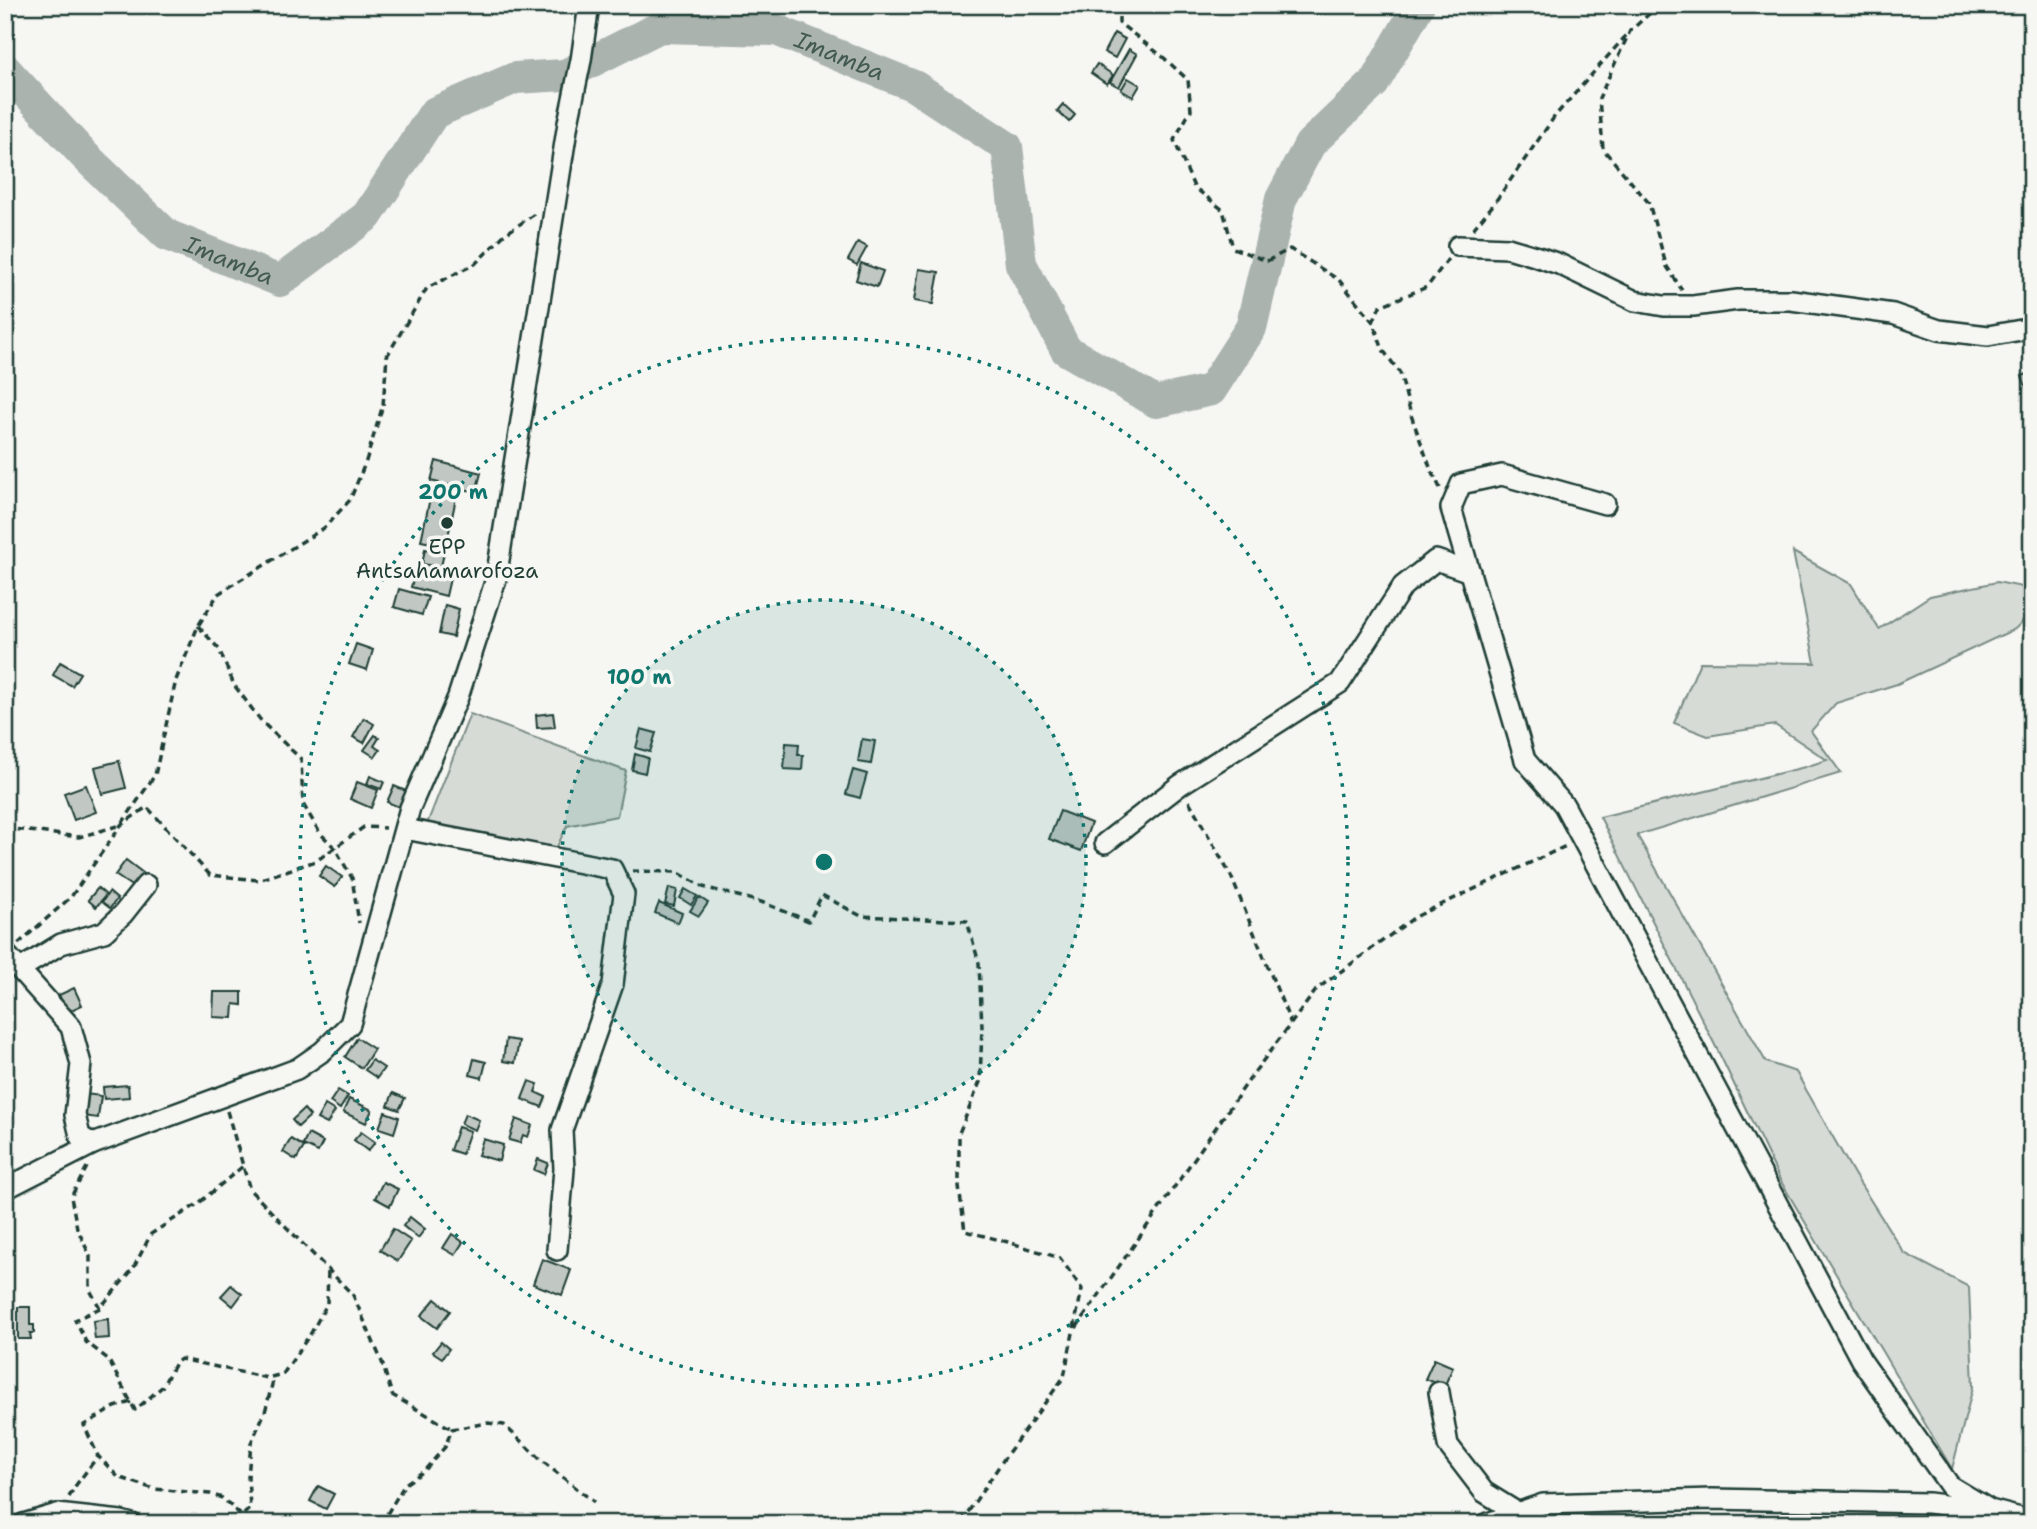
<svg xmlns="http://www.w3.org/2000/svg" width="2037" height="1529" font-family="'Shantell Sans',sans-serif">
  <style>
    .green { fill: #d6dbd6; stroke: #7a8c85; stroke-width: 2 }
    .lines { fill: none; stroke-linecap: round; stroke-linejoin: round }
    .river { stroke: #aab3ae; stroke-width: 32 }
    .building { fill: #c1c8c3; stroke: #1f3d34; stroke-width: 2 }
    .minor-casing { stroke: #1f3d34; stroke-width: 24 }
    .path { stroke: #1f3d34; stroke-width: 3.5; stroke-dasharray: 7 5; stroke-linecap: butt }
    .minor { stroke: #f6f6f2; stroke-width: 19 }
    .ring { fill: none; stroke: #0f766e; stroke-width: 3.5; stroke-dasharray: 3.5 7 }
    .poi-dot { fill: #1f3d34; stroke: #f6f6f2; stroke-width: 2.5 }
    .labels { text-anchor: middle; stroke-width: 7; stroke-linejoin: round; paint-order: stroke }
    .poi-label { font-size: 21px; fill: #1f3d34; stroke: #f6f6f2 }
    .water-label { font-size: 23px; font-style: italic; fill: #425a52; stroke: #f6f6f2 }
    .centre { fill: #0f766e; stroke: #f6f6f2; stroke-width: 3.5 }
    .ring-label { font-size: 21px; text-anchor: middle; font-weight: bold; fill: #0f766e; stroke: #f6f6f2; stroke-width: 7; stroke-linejoin: round; paint-order: stroke }
  </style>
  <rect width="100%" height="100%" fill="#f6f6f2"/>
  <filter id="ink" filterUnits="userSpaceOnUse"><feTurbulence type="fractalNoise" baseFrequency=".0143" numOctaves="2"/><feDisplacementMap in="SourceGraphic" scale="14" xChannelSelector="R" yChannelSelector="G"/><feConvolveMatrix kernelMatrix="1 2 1 2 8 2 1 2 1" color-interpolation-filters="sRGB"/></filter>
  <g filter="url(#ink)">
    <g class="green">
      <path d="M 1793,552 L 1851,584 L 1879,629 L 1930,596 L 1997,582 L 2032,589 L 2032,612 L 2015,629 L 1897,684 L 1836,703 L 1811,731 L 1841,773 L 1637,835 L 1766,1062 L 1796,1072 L 1854,1174 L 1904,1253 L 1969,1287 L 1973,1387 L 1952,1469 L 1780,1180 L 1721,1057 L 1600,817 L 1805,767 L 1827,760 L 1775,725 L 1708,736 L 1674,723 L 1700,662 L 1815,663 Z"/>
      <path d="M 470,714 L 626,771 L 617,816 L 567,826 L 554,853 L 427,824 Z"/>
    </g>
    <g class="lines">
      <path class="river" id="s1" d="M 5,69 L 84,155 L 167,235 L 280,281 L 367,216 L 434,113 L 515,78 L 565,75 L 660,27 L 776,30 L 914,86 L 1007,147 L 1021,264 L 1066,350 L 1156,402 L 1211,390 L 1251,328 L 1281,199 L 1310,144 L 1374,83 L 1419,5"/>
    </g>
    <g class="building">
      <path d="M 1114,33 L 1125,39 L 1115,58 L 1104,52 Z"/>
      <path d="M 1129,49 L 1137,54 L 1119,87 L 1110,82 Z"/>
      <path d="M 1097,64 L 1113,75 L 1107,84 L 1091,73 Z"/>
      <path d="M 1128,78 L 1140,85 L 1133,97 L 1121,90 Z"/>
      <path d="M 1063,104 L 1075,115 L 1069,122 L 1057,111 Z"/>
      <path d="M 858,242 L 867,247 L 857,265 L 848,260 Z"/>
      <path d="M 861,263 L 883,271 L 877,287 L 856,280 Z"/>
      <path d="M 919,269 L 939,272 L 933,304 L 914,301 Z"/>
      <path d="M 2032,372 L 2032,400 L 2031,400 L 2022,376 Z"/>
      <path d="M 436,461 L 481,473 L 476,492 L 431,481 Z"/>
      <path d="M 431,493 L 456,498 L 446,546 L 421,541 Z"/>
      <path d="M 425,549 L 444,552 L 441,567 L 422,564 Z"/>
      <path d="M 417,565 L 451,574 L 446,596 L 411,587 Z"/>
      <path d="M 399,589 L 428,597 L 422,615 L 394,607 Z"/>
      <path d="M 445,605 L 459,609 L 453,637 L 439,634 Z"/>
      <path d="M 356,644 L 373,650 L 367,670 L 349,664 Z"/>
      <path d="M 60,662 L 80,673 L 72,686 L 53,675 Z"/>
      <path d="M 553,713 L 555,727 L 537,728 L 536,715 Z"/>
      <path d="M 364,718 L 374,724 L 364,743 L 353,737 Z"/>
      <path d="M 641,729 L 656,733 L 650,752 L 636,748 Z"/>
      <path d="M 375,735 L 379,738 L 374,746 L 380,750 L 375,757 L 364,750 Z"/>
      <path d="M 862,739 L 875,741 L 871,764 L 858,762 Z"/>
      <path d="M 786,743 L 799,744 L 798,755 L 803,755 L 802,770 L 784,769 Z"/>
      <path d="M 635,754 L 648,758 L 645,773 L 632,770 Z"/>
      <path d="M 119,761 L 126,788 L 102,794 L 95,767 Z"/>
      <path d="M 853,770 L 867,774 L 860,798 L 846,794 Z"/>
      <path d="M 370,776 L 384,782 L 381,789 L 367,784 Z"/>
      <path d="M 357,782 L 378,790 L 371,808 L 350,799 Z"/>
      <path d="M 86,785 L 96,812 L 74,820 L 64,793 Z"/>
      <path d="M 394,786 L 406,791 L 399,807 L 387,802 Z"/>
      <path d="M 1060,811 L 1091,823 L 1081,851 L 1049,839 Z"/>
      <path d="M 126,860 L 143,873 L 133,887 L 115,875 Z"/>
      <path d="M 326,866 L 342,877 L 335,887 L 319,876 Z"/>
      <path d="M 98,888 L 106,895 L 96,907 L 88,900 Z"/>
      <path d="M 669,888 L 677,890 L 674,906 L 665,904 Z"/>
      <path d="M 685,889 L 697,896 L 691,905 L 680,898 Z"/>
      <path d="M 109,892 L 117,899 L 110,908 L 102,902 Z"/>
      <path d="M 699,897 L 708,903 L 699,916 L 690,911 Z"/>
      <path d="M 659,903 L 682,913 L 678,923 L 655,913 Z"/>
      <path d="M 74,988 L 82,1005 L 67,1012 L 59,995 Z"/>
      <path d="M 214,992 L 242,992 L 242,1005 L 234,1004 L 233,1018 L 213,1017 Z"/>
      <path d="M 357,1038 L 374,1049 L 362,1068 L 345,1057 Z"/>
      <path d="M 506,1039 L 519,1041 L 515,1063 L 503,1061 Z"/>
      <path d="M 474,1059 L 486,1062 L 482,1078 L 470,1075 Z"/>
      <path d="M 372,1060 L 384,1068 L 377,1078 L 365,1070 Z"/>
      <path d="M 529,1081 L 538,1084 L 535,1092 L 546,1097 L 542,1107 L 522,1099 Z"/>
      <path d="M 128,1085 L 129,1097 L 104,1099 L 103,1087 Z"/>
      <path d="M 338,1090 L 348,1096 L 340,1109 L 330,1102 Z"/>
      <path d="M 393,1093 L 405,1098 L 399,1110 L 388,1106 Z"/>
      <path d="M 85,1094 L 101,1096 L 98,1118 L 82,1116 Z"/>
      <path d="M 349,1099 L 372,1110 L 366,1123 L 343,1112 Z"/>
      <path d="M 325,1105 L 335,1111 L 327,1124 L 317,1119 Z"/>
      <path d="M 304,1109 L 310,1116 L 298,1127 L 292,1120 Z"/>
      <path d="M 385,1112 L 399,1117 L 394,1133 L 379,1128 Z"/>
      <path d="M 465,1114 L 479,1120 L 475,1130 L 461,1124 Z"/>
      <path d="M 516,1119 L 532,1125 L 528,1137 L 523,1135 L 520,1143 L 509,1140 Z"/>
      <path d="M 458,1127 L 470,1131 L 462,1154 L 450,1150 Z"/>
      <path d="M 361,1132 L 375,1142 L 368,1151 L 354,1140 Z"/>
      <path d="M 308,1134 L 323,1142 L 318,1152 L 303,1145 Z"/>
      <path d="M 291,1139 L 304,1147 L 296,1160 L 283,1152 Z"/>
      <path d="M 483,1139 L 503,1145 L 499,1161 L 478,1155 Z"/>
      <path d="M 538,1159 L 548,1163 L 544,1174 L 534,1170 Z"/>
      <path d="M 383,1182 L 398,1189 L 390,1206 L 375,1198 Z"/>
      <path d="M 410,1217 L 425,1229 L 418,1238 L 403,1226 Z"/>
      <path d="M 393,1229 L 411,1241 L 398,1261 L 380,1250 Z"/>
      <path d="M 452,1234 L 463,1242 L 455,1255 L 443,1248 Z"/>
      <path d="M 542,1259 L 571,1270 L 562,1295 L 533,1284 Z"/>
      <path d="M 231,1285 L 242,1294 L 233,1306 L 221,1296 Z"/>
      <path d="M 435,1299 L 450,1311 L 437,1328 L 421,1316 Z"/>
      <path d="M 18,1307 L 30,1307 L 30,1325 L 34,1325 L 34,1333 L 30,1333 L 31,1339 L 18,1339 Z"/>
      <path d="M 108,1319 L 109,1338 L 95,1339 L 93,1321 Z"/>
      <path d="M 441,1342 L 449,1349 L 442,1358 L 433,1352 Z"/>
      <path d="M 1434,1359 L 1453,1367 L 1444,1387 L 1425,1379 Z"/>
      <path d="M 318,1486 L 334,1494 L 326,1509 L 310,1501 Z"/>
    </g>
    <g class="lines">
      <g class="minor-casing">
        <g id="minor">
          <path d="M 1458,246 L 1508,248 L 1535,256 L 1559,264 L 1635,301 L 1664,306 L 1693,306 L 1738,300 L 1791,300 L 1893,314 L 1939,330 L 1988,336 L 2032,328"/>
          <path d="M 1605,504 L 1502,475 L 1461,484 L 1451,508 L 1525,760 L 1564,805 L 1861,1360 L 1950,1486 L 1990,1510 L 2032,1521"/>
          <path d="M 405,829 L 612,869 L 624,894 L 613,984 L 562,1130 L 564,1169 L 557,1250"/>
          <path d="M 1105,843 L 1180,785 L 1340,683 L 1403,586 L 1436,560 L 1470,572"/>
          <path d="M 5,953 L 71,1027 L 81,1064 L 75,1115 L 80,1136 L 93,1144"/>
          <path d="M 20,969 L 61,944 L 104,932 L 123,914 L 146,885"/>
          <path d="M 5,1189 L 93,1144 L 297,1069 L 323,1051 L 350,1024 L 410,808 L 458,697 L 496,579 L 568,123 L 581,60 L 589,5"/>
          <path d="M 1439,1392 L 1448,1445 L 1484,1492 L 1518,1513"/>
          <path d="M 57,1514 L 121,1521 L 132,1524"/>
          <path d="M 23,1524 L 57,1514 L 64,1523"/>
          <path d="M 1485,1524 L 1543,1504 L 1712,1499 L 1928,1503 L 1984,1510"/>
        </g>
      </g>
      <g class="path">
        <path d="M 1119,5 L 1119,23 L 1162,56 L 1188,80 L 1191,110 L 1174,140 L 1194,187 L 1223,210 L 1233,248 L 1267,261 L 1290,249 L 1339,280 L 1373,322 L 1383,350 L 1400,373 L 1411,415 L 1430,467 L 1440,488"/>
        <path d="M 1659,5 L 1630,31 L 1599,98 L 1603,149 L 1649,203 L 1666,265 L 1682,290"/>
        <path d="M 1473,229 L 1493,205 L 1555,116 L 1630,31"/>
        <path d="M 1373,322 L 1380,306 L 1427,287 L 1448,259"/>
        <path d="M 198,626 L 219,649 L 234,685 L 262,722 L 301,759 L 303,804 L 320,833 L 335,848 L 352,878 L 359,923"/>
        <path d="M 1189,801 L 1231,876 L 1291,1024"/>
        <path d="M 5,828 L 79,837 L 121,825 L 155,775 L 176,680 L 198,626 L 218,594 L 324,528 L 350,500 L 366,461 L 383,405 L 387,356 L 427,288 L 475,264 L 504,235 L 536,213"/>
        <path d="M 632,871 L 677,872 L 703,887 L 761,902 L 809,921 L 822,895 L 861,916 L 967,921 L 979,963 L 982,1027 L 980,1082 L 959,1133 L 959,1187 L 965,1231 L 1008,1242 L 1060,1258 L 1082,1289 L 1064,1377 L 1008,1453 L 960,1524"/>
        <path d="M 18,944 L 71,897 L 121,825 L 147,807 L 210,875 L 258,880 L 316,861 L 364,827 L 385,828"/>
        <path d="M 227,1111 L 250,1190 L 353,1295 L 382,1362 L 392,1395 L 452,1429"/>
        <path d="M 87,1167 L 71,1197 L 77,1228 L 90,1256 L 90,1290 L 100,1308 L 133,1269 L 151,1234 L 199,1203 L 243,1166"/>
        <path d="M 100,1308 L 75,1320 L 86,1342 L 108,1359 L 135,1410 L 162,1387 L 175,1363 L 181,1359 L 267,1378 L 283,1374 L 311,1333 L 327,1304 L 328,1269"/>
        <path d="M 1076,1328 L 1256,1070 L 1317,989 L 1415,917 L 1568,845"/>
        <path d="M 131,1402 L 115,1407 L 84,1425 L 98,1456 L 118,1477 L 154,1489 L 210,1494 L 222,1498 L 242,1516 L 250,1508 L 248,1477 L 251,1443 L 265,1412 L 274,1377"/>
        <path d="M 69,1497 L 76,1485 L 98,1456"/>
        <path d="M 381,1524 L 405,1484 L 424,1471 L 445,1447 L 452,1429 L 488,1423 L 504,1425 L 542,1461 L 594,1502"/>
      </g>
      <use href="#minor" class="minor"/>
    </g>
  </g>
  <circle cx="824" cy="862" r="262" fill="#0f766e" fill-opacity=".12"/>
  <g class="ring">
    <circle cx="824" cy="862" r="262"/>
    <circle cx="824" cy="862" r="524"/>
  </g>
  <circle class="poi-dot" cx="447" cy="523" r="7"/>
  <g class="labels">
    <g class="poi-label">
      <text x="447" y="554">EPP<tspan x="447" dy="24">Antsahamarofoza</tspan></text>
    </g>
    <g class="water-label">
      <text dy="8" stroke="none"><textPath href="#s1" startOffset="1015">Imamba</textPath></text>
      <text dy="8" stroke="none"><textPath href="#s1" startOffset="299">Imamba</textPath></text>
    </g>
  </g>
  <circle cx="824" cy="862" r="10" class="centre"/>
  <g class="ring-label">
    <text x="453" y="499">200 m</text>
    <text x="639" y="684">100 m</text>
  </g>
  <rect width="2037" height="1529" fill="none" stroke="#f6f6f2" stroke-width="28"/>
  <rect x="14" y="14" width="2009" height="1501" fill="none" stroke="#1f3d34" stroke-width="2.5" filter="url(#ink)"/>
</svg>
